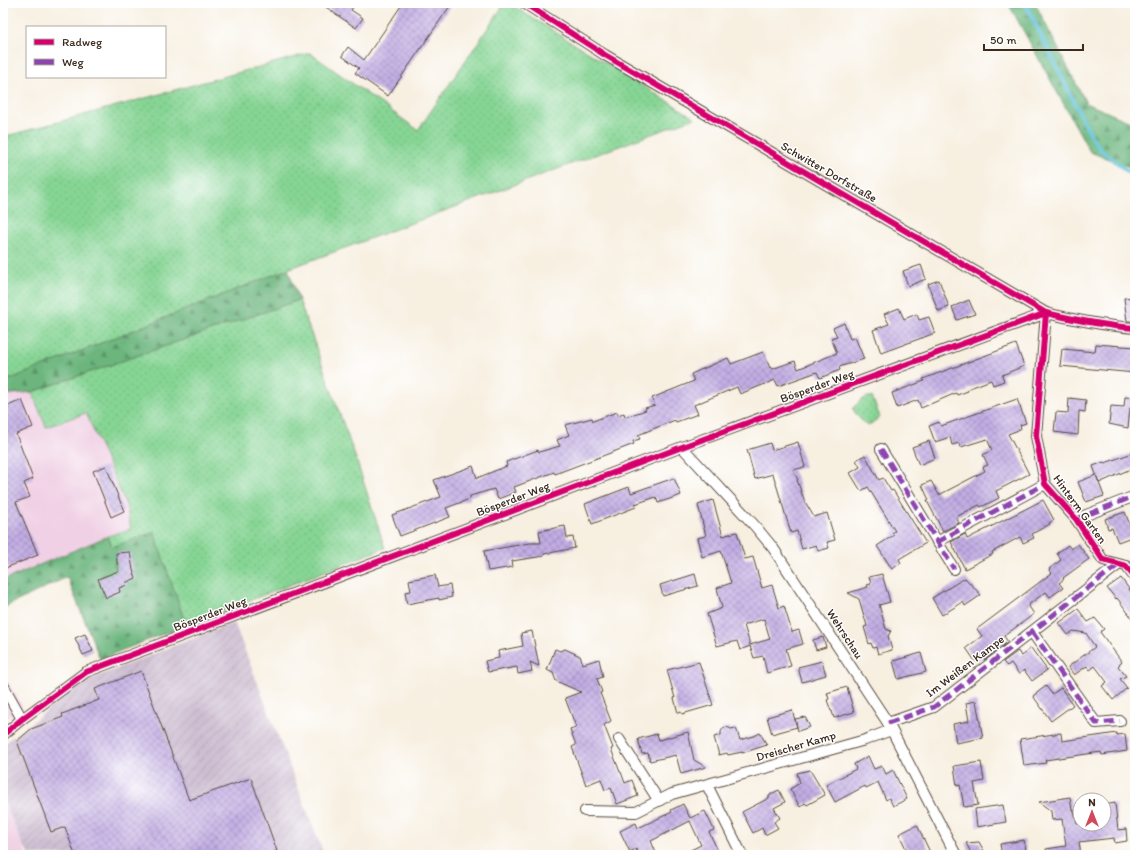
<svg xmlns="http://www.w3.org/2000/svg" width="1138" height="858" font-family="Itim,sans-serif">
  <style>
    .built { fill: #f0d0e4 }
    .industrial { fill: url(#industrial-furrows) }
    .grass { fill: url(#grass-dots); stroke: #608059 }
    .forest { fill: url(#forest-firs); stroke: #54704e }
    .lines { fill: none; stroke-linecap: round; stroke-linejoin: round }
    .stream { stroke: #5bc1d9; stroke-width: 4 }
    .building { fill: url(#building-cross-hatch); fill-rule: evenodd }
    .minor-casing { stroke: #57483b; stroke-width: 12 }
    .minor { stroke: #fff; stroke-width: 10 }
    .quiet { stroke: #8e44ad; stroke-width: 5; stroke-dasharray: 10 5; stroke-linecap: butt }
    .cycleway-casing { stroke: #fff; stroke-width: 8 }
    .cycleway { stroke: #d6006c; stroke-width: 6 }
    .labels { text-anchor: middle; stroke-width: 3; stroke-linejoin: round; paint-order: stroke }
    .street-label { font-size: 12px; fill: #3b2a1e; stroke: #fff }
  </style>
  <defs>
    <pattern id="industrial-furrows" width="10" height="10" patternUnits="userSpaceOnUse"><rect width="10" height="10" fill="#cebed1"/><path d="M-1 1l2-2M0 10L10 0M9 11l2-2" fill="none" stroke="#b2a3b3"/></pattern>
    <pattern id="grass-dots" width="8" height="8" patternUnits="userSpaceOnUse"><rect width="8" height="8" fill="#86d594"/><path d="M2 2h.1M6 6h.1" fill="none" stroke="#75b77f" stroke-width="1.8" stroke-linecap="round"/></pattern>
    <pattern id="forest-firs" width="22" height="20" patternUnits="userSpaceOnUse"><rect width="22" height="20" fill="#6cb67e"/><path d="M5 1l3.5 6h-7zM16 11l3.5 6h-7z" fill="#5a9467"/></pattern>
    <pattern id="building-cross-hatch" width="8" height="8" patternUnits="userSpaceOnUse"><rect width="8" height="8" fill="#c2ade4"/><path d="M0 0l8 8M0 8l8-8" fill="none" stroke="#9f8db8"/></pattern>
  </defs>
  <rect width="100%" height="100%" fill="#fff"/>
  <filter id="ink" filterUnits="userSpaceOnUse"><feTurbulence type="fractalNoise" baseFrequency=".025" numOctaves="2"/><feDisplacementMap in="SourceGraphic" scale="8" xChannelSelector="R" yChannelSelector="G"/><feConvolveMatrix kernelMatrix="1 2 1 2 8 2 1 2 1" color-interpolation-filters="sRGB"/></filter>
  <filter id="wash" filterUnits="userSpaceOnUse"><feTurbulence type="fractalNoise" baseFrequency=".012" numOctaves="4" result="noise"/><feDisplacementMap in="SourceGraphic" scale="16" xChannelSelector="R" yChannelSelector="G"/><feGaussianBlur stdDeviation="0.9" result="paint"/><feColorMatrix in="noise" values="0 0 0 0 0 0 0 0 0 0 0 0 0 0 0 0 0 1.4 0 .05"/><feComposite in="paint" operator="in"/></filter>
  <g filter="url(#wash)">
    <rect width="100%" height="100%" fill="#f7efe0"/>
    <g class="built">
      <path d="M 32,392 L 47,426 L 86,413 L 126,505 L 131,529 L 108,536 L 4,580 L 3,395 Z"/>
      <path d="M 3,674 L 23,706 L 3,722 Z"/>
      <path d="M 3,799 L 23,845 L 26,855 L 3,855 Z"/>
    </g>
    <path class="industrial" d="M 234,622 L 324,855 L 30,855 L 23,845 L 3,799 L 3,745 L 74,689 L 96,677 Z"/>
    <g class="grass">
      <path d="M 505,3 L 508,3 L 695,118 L 288,269 L 3,382 L 3,137 L 310,53 L 418,130 Z"/>
      <path d="M 299,300 L 356,459 L 385,548 L 186,625 L 154,533 L 112,547 L 108,536 L 131,529 L 126,505 L 86,413 L 46,427 L 32,392 Z"/>
      <path d="M 867,397 L 872,397 L 880,417 L 868,426 L 857,416 L 853,409 L 859,402 Z"/>
    </g>
    <g class="forest">
      <path d="M 1008,3 L 1035,3 L 1086,103 L 1135,124 L 1135,169 L 1090,152 Z"/>
      <path d="M 288,269 L 299,300 L 32,392 L 3,395 L 3,382 Z"/>
      <path d="M 154,532 L 186,625 L 100,659 L 67,577 L 3,608 L 3,578 L 4,580 L 108,536 L 112,547 Z"/>
    </g>
    <g class="lines">
      <path class="stream" d="M 1025,3 L 1091,136 L 1101,150 L 1135,177"/>
    </g>
    <g id="blocks">
      <g class="building">
        <path d="M 320,3 L 356,3 L 351,10 L 363,18 L 356,28 Z"/>
        <path d="M 403,3 L 452,3 L 388,96 L 355,73 L 359,68 L 342,56 L 348,47 L 364,60 Z"/>
        <path d="M 921,265 L 926,279 L 908,286 L 903,271 Z"/>
        <path d="M 939,280 L 949,307 L 938,311 L 928,284 Z"/>
        <path d="M 1135,297 L 1135,321 L 1127,321 L 1124,298 Z"/>
        <path d="M 969,300 L 975,314 L 957,320 L 952,307 Z"/>
        <path d="M 899,308 L 904,319 L 917,314 L 919,320 L 929,317 L 935,333 L 881,353 L 873,330 L 889,324 L 884,314 Z"/>
        <path d="M 844,323 L 850,339 L 855,337 L 864,359 L 839,367 L 840,370 L 820,378 L 817,372 L 778,386 L 775,380 L 740,394 L 737,387 L 694,405 L 698,414 L 676,422 L 675,420 L 638,435 L 640,439 L 633,441 L 634,444 L 555,474 L 554,472 L 514,487 L 516,492 L 498,499 L 494,489 L 470,496 L 470,499 L 446,508 L 450,517 L 400,536 L 392,515 L 441,497 L 434,480 L 473,466 L 477,478 L 507,466 L 506,462 L 538,450 L 539,452 L 560,446 L 557,440 L 569,435 L 565,425 L 592,418 L 593,421 L 617,412 L 618,415 L 624,413 L 625,417 L 646,410 L 645,408 L 655,405 L 652,398 L 694,381 L 691,374 L 728,358 L 731,364 L 763,352 L 770,368 L 771,367 L 772,369 L 795,361 L 798,369 L 837,353 L 831,338 L 837,336 L 833,328 Z"/>
        <path d="M 1016,344 L 1024,366 L 1002,375 L 1004,381 L 993,385 L 991,380 L 967,389 L 968,391 L 957,395 L 956,393 L 921,408 L 918,400 L 897,408 L 892,393 L 924,381 L 923,379 Z"/>
        <path d="M 1096,344 L 1135,347 L 1135,373 L 1060,366 L 1062,349 L 1095,352 Z"/>
        <path d="M 1125,397 L 1135,398 L 1135,409 L 1130,408 L 1128,428 L 1109,424 L 1111,406 L 1124,407 Z"/>
        <path d="M 1069,398 L 1086,400 L 1085,412 L 1079,411 L 1078,435 L 1054,432 L 1056,412 L 1068,413 Z"/>
        <path d="M 1017,399 L 1026,423 L 1020,425 L 1021,429 L 1008,434 L 1029,474 L 996,491 L 999,498 L 981,507 L 979,505 L 956,517 L 959,523 L 943,531 L 927,501 L 929,500 L 922,485 L 931,481 L 939,495 L 985,471 L 983,467 L 988,465 L 983,455 L 992,450 L 987,439 L 961,447 L 959,443 L 952,445 L 950,437 L 935,442 L 929,426 L 939,422 L 941,426 Z"/>
        <path d="M 22,400 L 33,427 L 16,434 L 33,479 L 24,483 L 30,497 L 16,502 L 38,555 L 3,569 L 3,408 Z"/>
        <path d="M 929,441 L 935,458 L 919,465 L 912,447 Z"/>
        <path d="M 798,442 L 805,467 L 793,470 L 798,480 L 797,480 L 804,500 L 814,517 L 827,513 L 835,540 L 827,542 L 829,548 L 818,551 L 816,545 L 802,549 L 797,531 L 791,533 L 773,474 L 755,479 L 747,450 L 770,443 L 772,450 Z"/>
        <path d="M 1135,452 L 1135,467 L 1099,483 L 1093,466 L 1104,462 L 1105,463 Z"/>
        <path d="M 865,455 L 879,480 L 883,478 L 891,491 L 893,490 L 926,543 L 899,559 L 901,563 L 892,569 L 877,546 L 894,535 L 892,533 L 895,531 L 868,487 L 861,491 L 850,473 L 860,467 L 856,460 Z"/>
        <path d="M 106,466 L 124,511 L 111,517 L 93,471 Z"/>
        <path d="M 1096,475 L 1104,496 L 1086,502 L 1078,482 Z"/>
        <path d="M 674,478 L 681,495 L 658,503 L 656,497 L 635,504 L 636,507 L 592,524 L 585,504 L 629,487 L 631,493 Z"/>
        <path d="M 713,500 L 723,536 L 737,532 L 745,559 L 753,557 L 762,588 L 772,585 L 779,608 L 784,606 L 792,632 L 799,630 L 803,644 L 786,649 L 791,666 L 767,673 L 763,656 L 754,658 L 750,646 L 740,650 L 737,641 L 717,646 L 707,614 L 722,608 L 717,588 L 731,583 L 721,551 L 702,557 L 697,538 L 706,536 L 698,505 ZM 764,619 L 770,639 L 750,645 L 744,625 Z"/>
        <path d="M 1043,500 L 1054,520 L 1049,523 L 1050,524 L 1032,534 L 1034,538 L 1023,543 L 1020,537 L 992,552 L 993,554 L 965,569 L 951,542 L 965,534 L 967,539 Z"/>
        <path d="M 1125,512 L 1134,536 L 1118,542 L 1112,528 L 1108,529 L 1105,519 Z"/>
        <path d="M 565,526 L 567,538 L 573,537 L 575,548 L 544,554 L 544,556 L 512,561 L 513,567 L 488,571 L 484,551 L 530,543 L 541,543 L 539,531 Z"/>
        <path d="M 1078,544 L 1089,559 L 1063,578 L 1064,579 L 1059,583 L 1063,588 L 1050,597 L 1046,592 L 1028,605 L 1034,614 L 1004,636 L 1008,642 L 984,660 L 982,657 L 975,661 L 966,648 L 982,636 L 977,629 L 1052,573 L 1049,569 L 1061,560 L 1057,553 L 1068,545 L 1071,549 Z"/>
        <path d="M 130,552 L 133,570 L 136,578 L 125,583 L 127,585 L 119,588 L 120,592 L 106,598 L 98,579 L 118,571 L 116,553 Z"/>
        <path d="M 695,574 L 698,586 L 663,596 L 660,585 Z"/>
        <path d="M 882,574 L 890,602 L 879,605 L 886,629 L 891,631 L 888,636 L 892,650 L 878,654 L 876,647 L 873,648 L 871,643 L 869,644 L 864,627 L 867,626 L 859,599 L 848,593 L 868,587 L 867,585 L 871,584 L 869,577 Z"/>
        <path d="M 435,575 L 438,587 L 450,585 L 452,597 L 439,600 L 439,598 L 407,604 L 405,592 L 411,591 L 409,580 Z"/>
        <path d="M 965,578 L 981,595 L 965,606 L 963,602 L 942,615 L 932,598 Z"/>
        <path d="M 1121,578 L 1135,597 L 1135,622 L 1117,598 L 1116,599 L 1107,588 Z"/>
        <path d="M 1078,609 L 1088,622 L 1095,618 L 1104,629 L 1100,632 L 1122,662 L 1118,666 L 1126,676 L 1120,679 L 1127,688 L 1113,700 L 1102,686 L 1107,682 L 1095,666 L 1090,670 L 1087,666 L 1074,675 L 1068,667 L 1095,647 L 1086,633 L 1073,631 L 1068,635 L 1059,623 Z"/>
        <path d="M 532,631 L 539,666 L 530,662 L 532,671 L 518,674 L 517,667 L 488,672 L 485,661 L 499,658 L 498,651 L 523,646 L 521,633 Z"/>
        <path d="M 85,634 L 93,651 L 83,655 L 75,638 Z"/>
        <path d="M 823,637 L 826,647 L 816,650 L 813,640 Z"/>
        <path d="M 1031,648 L 1047,670 L 1032,681 L 1024,670 L 1019,674 L 1011,663 L 1007,666 L 1003,662 L 1018,651 L 1021,656 Z"/>
        <path d="M 555,649 L 560,651 L 565,649 L 580,656 L 583,664 L 599,659 L 603,677 L 597,679 L 602,692 L 600,693 L 611,721 L 604,725 L 613,748 L 611,749 L 620,772 L 621,772 L 625,783 L 632,780 L 638,796 L 617,804 L 611,788 L 605,790 L 601,779 L 586,785 L 572,747 L 576,745 L 570,729 L 576,727 L 565,698 L 581,692 L 556,681 L 553,673 L 547,670 Z"/>
        <path d="M 921,653 L 926,672 L 898,679 L 893,661 Z"/>
        <path d="M 822,661 L 826,675 L 802,682 L 798,667 Z"/>
        <path d="M 699,662 L 713,705 L 682,714 L 681,712 L 678,713 L 674,698 L 675,698 L 667,670 Z"/>
        <path d="M 141,671 L 189,800 L 251,778 L 277,851 L 266,855 L 75,855 L 65,827 L 51,832 L 17,741 L 31,729 L 63,717 L 62,714 L 99,700 L 95,689 Z"/>
        <path d="M 1046,686 L 1052,694 L 1061,688 L 1073,705 L 1051,721 L 1033,696 Z"/>
        <path d="M 847,687 L 854,712 L 834,718 L 832,711 L 831,711 L 827,700 L 829,699 L 827,693 Z"/>
        <path d="M 976,701 L 983,738 L 956,743 L 953,724 L 969,721 L 966,703 Z"/>
        <path d="M 792,710 L 797,727 L 772,734 L 767,717 Z"/>
        <path d="M 805,717 L 810,727 L 798,731 L 795,719 Z"/>
        <path d="M 727,727 L 731,729 L 736,728 L 740,740 L 754,736 L 760,733 L 767,745 L 742,753 L 742,752 L 728,755 L 727,753 L 719,755 L 714,737 L 721,735 L 721,732 L 723,728 Z"/>
        <path d="M 688,732 L 694,760 L 706,767 L 681,774 L 676,755 L 650,761 L 648,753 L 642,754 L 638,739 L 657,734 L 659,740 Z"/>
        <path d="M 1061,733 L 1062,741 L 1117,733 L 1117,735 L 1125,734 L 1127,751 L 1102,755 L 1101,752 L 1045,760 L 1046,763 L 1024,766 L 1020,739 Z"/>
        <path d="M 868,756 L 874,769 L 882,766 L 886,774 L 893,770 L 907,799 L 893,806 L 889,798 L 886,800 L 878,782 L 866,788 L 865,786 L 835,802 L 826,785 L 856,769 L 854,764 Z"/>
        <path d="M 981,762 L 984,781 L 974,783 L 978,805 L 964,807 L 960,785 L 957,786 L 954,766 Z"/>
        <path d="M 810,770 L 825,795 L 807,805 L 805,803 L 800,807 L 790,789 L 800,783 L 797,773 Z"/>
        <path d="M 779,790 L 785,802 L 774,808 L 780,818 L 774,822 L 778,828 L 765,835 L 762,828 L 753,833 L 742,812 L 769,798 L 769,795 Z"/>
        <path d="M 1070,797 L 1072,810 L 1074,810 L 1077,824 L 1104,824 L 1104,805 L 1115,803 L 1118,830 L 1126,829 L 1127,841 L 1115,843 L 1114,838 L 1079,842 L 1081,855 L 1046,855 L 1046,849 L 1066,846 L 1062,819 L 1052,820 L 1051,811 L 1039,802 Z"/>
        <path d="M 683,804 L 690,818 L 705,811 L 714,830 L 709,832 L 720,855 L 680,855 L 701,845 L 690,821 L 651,841 L 657,855 L 639,855 L 636,849 L 630,852 L 620,831 L 636,823 L 638,828 L 672,812 L 671,810 Z"/>
        <path d="M 1003,805 L 1006,822 L 977,827 L 975,809 Z"/>
        <path d="M 917,825 L 930,852 L 924,855 L 909,855 L 899,834 Z"/>
        <path d="M 1024,840 L 1027,855 L 1002,855 L 1000,844 Z"/>
        <path d="M 979,842 L 984,851 L 972,855 L 966,843 Z"/>
      </g>
    </g>
  </g>
  <g filter="url(#ink)">
    <use href="#blocks" fill-opacity="0" stroke="#57483b" stroke-width="1"/>
    <g class="lines">
      <g class="minor-casing">
        <g id="minor">
          <path d="M 524,3 L 605,55 L 1046,313 C 1076,320 1105,326 1135,328"/>
          <path d="M 682,447 L 755,526 L 773,548 L 888,723 L 956,855"/>
          <path d="M 881,449 L 954,569"/>
          <path d="M 1076,519 L 1135,496"/>
          <path d="M 937,542 L 1045,484"/>
          <path d="M 1032,632 L 1096,723 L 1120,721"/>
          <path d="M 3,685 L 22,719"/>
          <path d="M 888,723 L 934,707 L 1118,565"/>
          <path d="M 3,735 L 22,719 L 86,672 L 682,447 L 1046,313 L 1036,436 L 1045,484 L 1076,519 L 1103,560 L 1126,566 L 1135,578"/>
          <path d="M 619,739 L 659,801"/>
          <path d="M 707,785 L 742,855"/>
          <path d="M 585,811 L 636,812 L 672,794 L 865,740 L 891,730"/>
        </g>
      </g>
      <use href="#minor" class="minor"/>
      <g class="quiet">
        <path d="M 881,449 L 954,569"/>
        <path d="M 1076,519 L 1135,496"/>
        <path d="M 937,542 L 1045,484"/>
        <path d="M 1032,632 L 1096,723 L 1120,721"/>
        <path d="M 888,723 L 934,707 L 1118,565"/>
      </g>
      <g class="cycleway-casing">
        <g id="cycleway">
          <path d="M 524,3 L 605,55 L 1046,313 C 1076,320 1105,326 1135,328"/>
          <path d="M 3,735 L 22,719 L 86,672 L 682,447 L 1046,313 L 1036,436 L 1045,484 L 1076,519 L 1103,560 L 1126,566 L 1135,578"/>
        </g>
      </g>
      <use href="#cycleway" class="cycleway"/>
    </g>
  </g>
  <g class="labels">
    <g class="street-label">
      <text transform="translate(829 172) rotate(30)" y="4">Schwitter Dorfstraße</text>
      <text transform="translate(817 386) rotate(-20)" y="4">Bösperder Weg</text>
      <text transform="translate(513 499) rotate(-21)" y="4">Bösperder Weg</text>
      <text transform="translate(1080 509) rotate(54)" y="4">Hinterm Garten</text>
      <text transform="translate(210 614) rotate(-21)" y="4">Bösperder Weg</text>
      <text transform="translate(845 634) rotate(57)" y="4">Wehrschau</text>
      <text transform="translate(965 666) rotate(-37)" y="4">Im Weißen Kampe</text>
      <text transform="translate(796 746) rotate(-16)" y="4">Dreischer Kamp</text>
    </g>
  </g>
  <rect width="1138" height="858" fill="none" stroke="#fff" stroke-width="16"/>
  <rect x="26" y="26" width="140" height="52" fill="#ffffff" stroke="#b1aaa5"/>
  <rect x="34" y="39" width="20" height="6" fill="#d6006c" stroke="#b1aaa5"/>
  <text x="62" y="46" font-size="12" fill="#3b2a1e">Radweg</text>
  <rect x="34" y="59" width="20" height="6" fill="#8e44ad" stroke="#b1aaa5"/>
  <text x="62" y="66" font-size="12" fill="#3b2a1e">Weg</text>
  <g transform="translate(1092 812)"><circle r="19" fill="#ffffff" stroke="#b1aaa5"/>
  <path d="M0-3L7 15L0 10L-7 15Z" fill="#d1495b"/>
  <text y="-6" font-size="11" font-weight="bold" text-anchor="middle" fill="#3b2a1e">N</text>
  </g>
  <path d="M984 44v6h99v-6" fill="none" stroke="#3b2a1e" stroke-width="2"/>
  <text x="990" y="44" font-size="12" fill="#3b2a1e" stroke="#ffffff" stroke-width="3" paint-order="stroke">50 m</text>
</svg>
